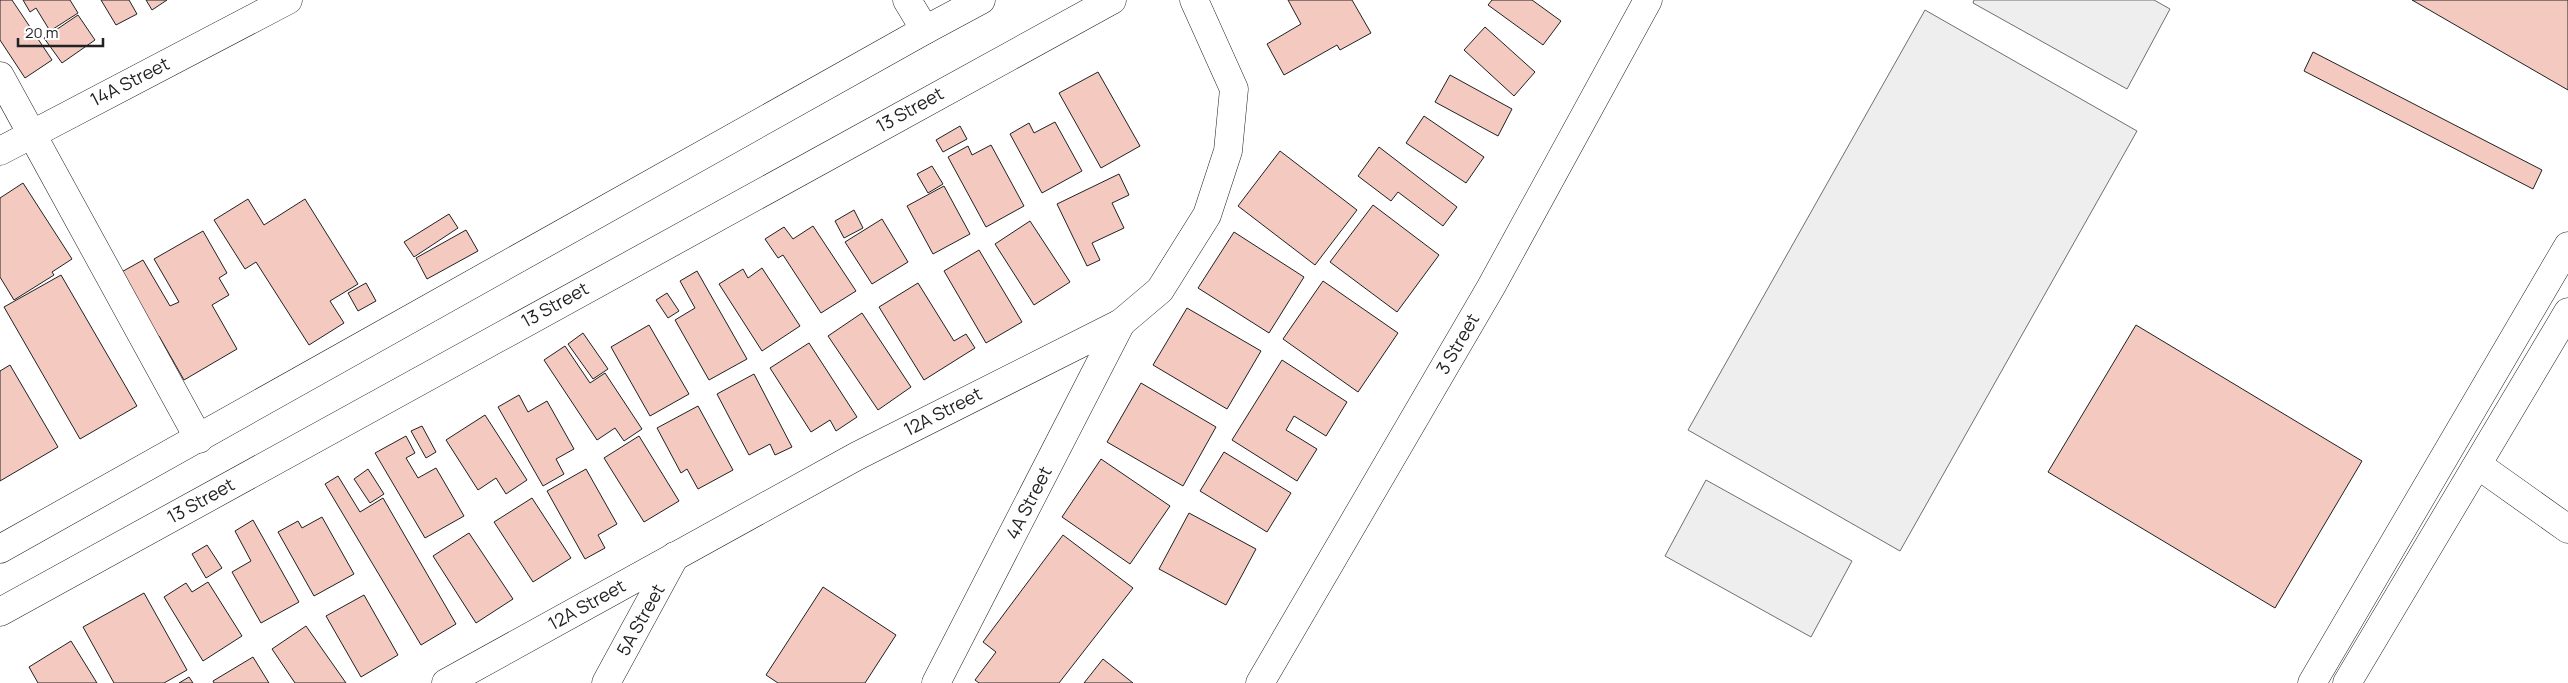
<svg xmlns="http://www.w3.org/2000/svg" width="2568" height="683" font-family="Manrope,sans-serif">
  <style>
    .green { fill: #eee; stroke: #6f6f6f }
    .building { fill: #f3c9c0; stroke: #222 }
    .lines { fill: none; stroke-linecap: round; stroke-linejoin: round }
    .minor-casing { stroke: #222; stroke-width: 29 }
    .minor { stroke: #fff; stroke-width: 28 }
    .labels { text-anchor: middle; stroke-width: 4; stroke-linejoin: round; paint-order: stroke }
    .street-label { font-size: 18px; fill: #222; stroke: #fff }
  </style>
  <rect width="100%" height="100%" fill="#fff"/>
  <g class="green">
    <path d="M 1974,0 L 2154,0 L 2170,9 L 2127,89 L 1973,3 Z"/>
    <path d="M 1925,10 L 2137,131 L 1900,551 L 1688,430 Z"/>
    <path d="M 1706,480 L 1852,561 L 1811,637 L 1665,556 Z"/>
  </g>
  <g class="building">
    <path d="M 0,0 L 12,0 L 52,60 L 25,78 L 0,40 Z"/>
    <path d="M 23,0 L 70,0 L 78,13 L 50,31 L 36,8 L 30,12 Z"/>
    <path d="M 101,0 L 129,0 L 137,14 L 116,25 Z"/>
    <path d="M 146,0 L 167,0 L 152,10 Z"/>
    <path d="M 1288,0 L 1352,0 L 1371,33 L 1340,50 L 1337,45 L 1284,75 L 1267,44 L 1301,24 Z"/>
    <path d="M 1492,0 L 1532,0 L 1561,21 L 1543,45 L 1488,5 Z"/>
    <path d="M 2412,0 L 2568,0 L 2568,90 Z"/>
    <path d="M 78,15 L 95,40 L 62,63 L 44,38 Z"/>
    <path d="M 1485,27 L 1535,72 L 1514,96 L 1464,50 Z"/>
    <path d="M 2313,52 L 2542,170 L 2533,189 L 2304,71 Z"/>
    <path d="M 1098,72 L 1140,146 L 1101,168 L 1059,93 Z"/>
    <path d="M 1450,75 L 1512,109 L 1498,136 L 1435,102 Z"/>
    <path d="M 1424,116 L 1484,157 L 1466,183 L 1406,143 Z"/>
    <path d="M 1055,122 L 1082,171 L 1042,193 L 1010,134 L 1029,123 L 1034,133 Z"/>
    <path d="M 960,126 L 967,139 L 943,152 L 936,140 Z"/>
    <path d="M 991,145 L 1024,206 L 986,227 L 948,157 L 968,146 L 972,155 Z"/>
    <path d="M 1379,147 L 1457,207 L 1443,226 L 1398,192 L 1391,201 L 1358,176 Z"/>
    <path d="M 1280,151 L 1357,210 L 1315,265 L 1238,206 Z"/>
    <path d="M 932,166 L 943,184 L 928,193 L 917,174 Z"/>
    <path d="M 1119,174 L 1129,195 L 1112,203 L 1124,228 L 1092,243 L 1100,260 L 1087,266 L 1057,204 Z"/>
    <path d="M 23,183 L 72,259 L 52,272 L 54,275 L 14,300 L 0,277 L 0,198 Z"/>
    <path d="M 944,186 L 970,234 L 933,254 L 907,206 Z"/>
    <path d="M 248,199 L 264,225 L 305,199 L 358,284 L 330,301 L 344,323 L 309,345 L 256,262 L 245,269 L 214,220 Z"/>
    <path d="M 1373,205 L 1439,255 L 1397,312 L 1330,262 Z"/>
    <path d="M 854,210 L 863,228 L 844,238 L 835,221 Z"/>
    <path d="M 449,214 L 458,228 L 414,257 L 404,242 Z"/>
    <path d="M 882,219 L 908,262 L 872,284 L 845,242 Z"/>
    <path d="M 1030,221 L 1070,282 L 1034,305 L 995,244 Z"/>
    <path d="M 813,226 L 856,291 L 821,313 L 783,255 L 778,258 L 765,239 L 784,227 L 793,239 Z"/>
    <path d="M 466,230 L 478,251 L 427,279 L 416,258 Z"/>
    <path d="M 203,231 L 227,273 L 219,278 L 229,295 L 212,305 L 237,349 L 184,380 L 159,336 L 154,339 L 118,274 L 143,260 L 170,306 L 179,302 L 154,259 Z"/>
    <path d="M 1234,232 L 1304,277 L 1269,333 L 1198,288 Z"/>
    <path d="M 979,250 L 1022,322 L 986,343 L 944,271 Z"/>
    <path d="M 762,268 L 800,326 L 762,351 L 719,284 L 743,269 L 748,278 Z"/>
    <path d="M 697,271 L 747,359 L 709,380 L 675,320 L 695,308 L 680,281 Z"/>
    <path d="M 61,275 L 137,406 L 80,439 L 4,307 Z"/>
    <path d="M 1323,281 L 1398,333 L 1358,392 L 1283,339 Z"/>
    <path d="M 366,283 L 376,301 L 358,311 L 348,293 Z"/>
    <path d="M 918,283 L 954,341 L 966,334 L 975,348 L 924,380 L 879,307 Z"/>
    <path d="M 667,293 L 679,311 L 668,318 L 656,300 Z"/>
    <path d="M 1187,308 L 1261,351 L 1227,409 L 1153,365 Z"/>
    <path d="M 862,313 L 911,387 L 878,410 L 828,336 Z"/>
    <path d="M 649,325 L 689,394 L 650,416 L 611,347 Z"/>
    <path d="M 2136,325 L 2362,461 L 2275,608 L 2048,472 Z"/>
    <path d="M 583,333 L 608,369 L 593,379 L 568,344 Z"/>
    <path d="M 809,343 L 857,417 L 836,431 L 830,420 L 811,432 L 770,368 Z"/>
    <path d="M 565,346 L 590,383 L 605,373 L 642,429 L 624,441 L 615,428 L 597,440 L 544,360 Z"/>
    <path d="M 1282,360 L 1347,402 L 1326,436 L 1294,416 L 1286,430 L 1317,449 L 1297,481 L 1232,440 Z"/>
    <path d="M 10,365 L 58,447 L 0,481 L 0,371 Z"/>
    <path d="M 754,374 L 792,447 L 775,455 L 770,444 L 749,455 L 717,394 Z"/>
    <path d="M 1141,383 L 1216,427 L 1183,486 L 1107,442 Z"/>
    <path d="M 519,395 L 528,412 L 547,401 L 574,449 L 556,459 L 564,474 L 543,486 L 498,407 Z"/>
    <path d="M 698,406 L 733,470 L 698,489 L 687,469 L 681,473 L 657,428 Z"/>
    <path d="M 485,415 L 527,480 L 506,494 L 496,478 L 478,490 L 446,440 Z"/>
    <path d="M 422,426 L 436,452 L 426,458 L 411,431 Z"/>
    <path d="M 406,436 L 415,453 L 406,458 L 418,478 L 436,468 L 464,516 L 425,538 L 375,453 Z"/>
    <path d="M 639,436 L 679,501 L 644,522 L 604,458 Z"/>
    <path d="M 1224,452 L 1291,493 L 1267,532 L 1200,491 Z"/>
    <path d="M 1101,459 L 1170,506 L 1130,564 L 1062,517 Z"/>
    <path d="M 368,469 L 384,494 L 370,503 L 354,479 Z"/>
    <path d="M 586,469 L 617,524 L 598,535 L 605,548 L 585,559 L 547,491 Z"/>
    <path d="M 338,476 L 360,512 L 383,498 L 456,624 L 421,645 L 325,484 Z"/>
    <path d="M 532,498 L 571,558 L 533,582 L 494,522 Z"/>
    <path d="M 1189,513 L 1256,549 L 1226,605 L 1159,569 Z"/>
    <path d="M 322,517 L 354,574 L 314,596 L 278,532 L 298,521 L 302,528 Z"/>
    <path d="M 253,520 L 299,602 L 261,623 L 232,572 L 251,561 L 235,531 Z"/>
    <path d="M 469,533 L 513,599 L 476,623 L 433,556 Z"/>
    <path d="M 1063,535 L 1133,588 L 1059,683 L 979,683 L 975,680 L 996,652 L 983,642 Z"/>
    <path d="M 207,545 L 222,568 L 206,578 L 192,554 Z"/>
    <path d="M 208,582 L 242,636 L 203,661 L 164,597 L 186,583 L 192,592 Z"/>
    <path d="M 823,587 L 896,635 L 865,683 L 778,683 L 766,675 Z"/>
    <path d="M 144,593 L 187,670 L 164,683 L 114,683 L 83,627 Z"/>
    <path d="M 364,595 L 398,655 L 361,677 L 326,616 Z"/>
    <path d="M 306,626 L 346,683 L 295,683 L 272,649 Z"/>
    <path d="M 71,641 L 97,683 L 38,683 L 29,667 Z"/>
    <path d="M 253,657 L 269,683 L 214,683 L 213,681 Z"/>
    <path d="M 1103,659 L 1133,683 L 1084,683 Z"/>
    <path d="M 189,677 L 193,683 L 179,683 Z"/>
  </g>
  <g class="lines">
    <g class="minor-casing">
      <g id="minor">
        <path d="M 907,0 L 925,30"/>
        <path d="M 0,76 L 199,439"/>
        <path d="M 0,151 L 288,0"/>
        <path d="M 2478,465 L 2568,529"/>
        <path d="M 0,549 L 925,30 L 981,0"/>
        <path d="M 0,612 L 1112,0"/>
        <path d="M 446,683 L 857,456 L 1121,323 L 1160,290 L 1207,215 L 1228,151 L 1234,89 L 1194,0"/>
        <path d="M 606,683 L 675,556"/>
        <path d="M 936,683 L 1121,323"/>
        <path d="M 1260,683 L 1491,287 L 1648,0"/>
        <path d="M 2312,683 L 2568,246"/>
        <path d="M 2347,683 L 2568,312"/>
      </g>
    </g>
    <use href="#minor" class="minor"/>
  </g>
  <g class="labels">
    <g class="street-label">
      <text transform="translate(130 82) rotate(-27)" y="6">14A Street</text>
      <text transform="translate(910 110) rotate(-29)" y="6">13 Street</text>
      <text transform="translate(555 305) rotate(-29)" y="6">13 Street</text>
      <text transform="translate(1458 344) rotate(-60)" y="6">3 Street</text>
      <text transform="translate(943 412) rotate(-27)" y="6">12A Street</text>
      <text transform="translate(201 501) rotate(-29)" y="6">13 Street</text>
      <text transform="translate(1029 503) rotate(-63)" y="6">4A Street</text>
      <text transform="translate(587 605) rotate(-29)" y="6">12A Street</text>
      <text transform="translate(641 620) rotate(-61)" y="6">5A Street</text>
    </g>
  </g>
  <path d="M18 38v8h85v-8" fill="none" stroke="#222222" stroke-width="2.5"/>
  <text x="25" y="38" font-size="15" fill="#222222" stroke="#ffffff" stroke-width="4" paint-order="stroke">20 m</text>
</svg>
